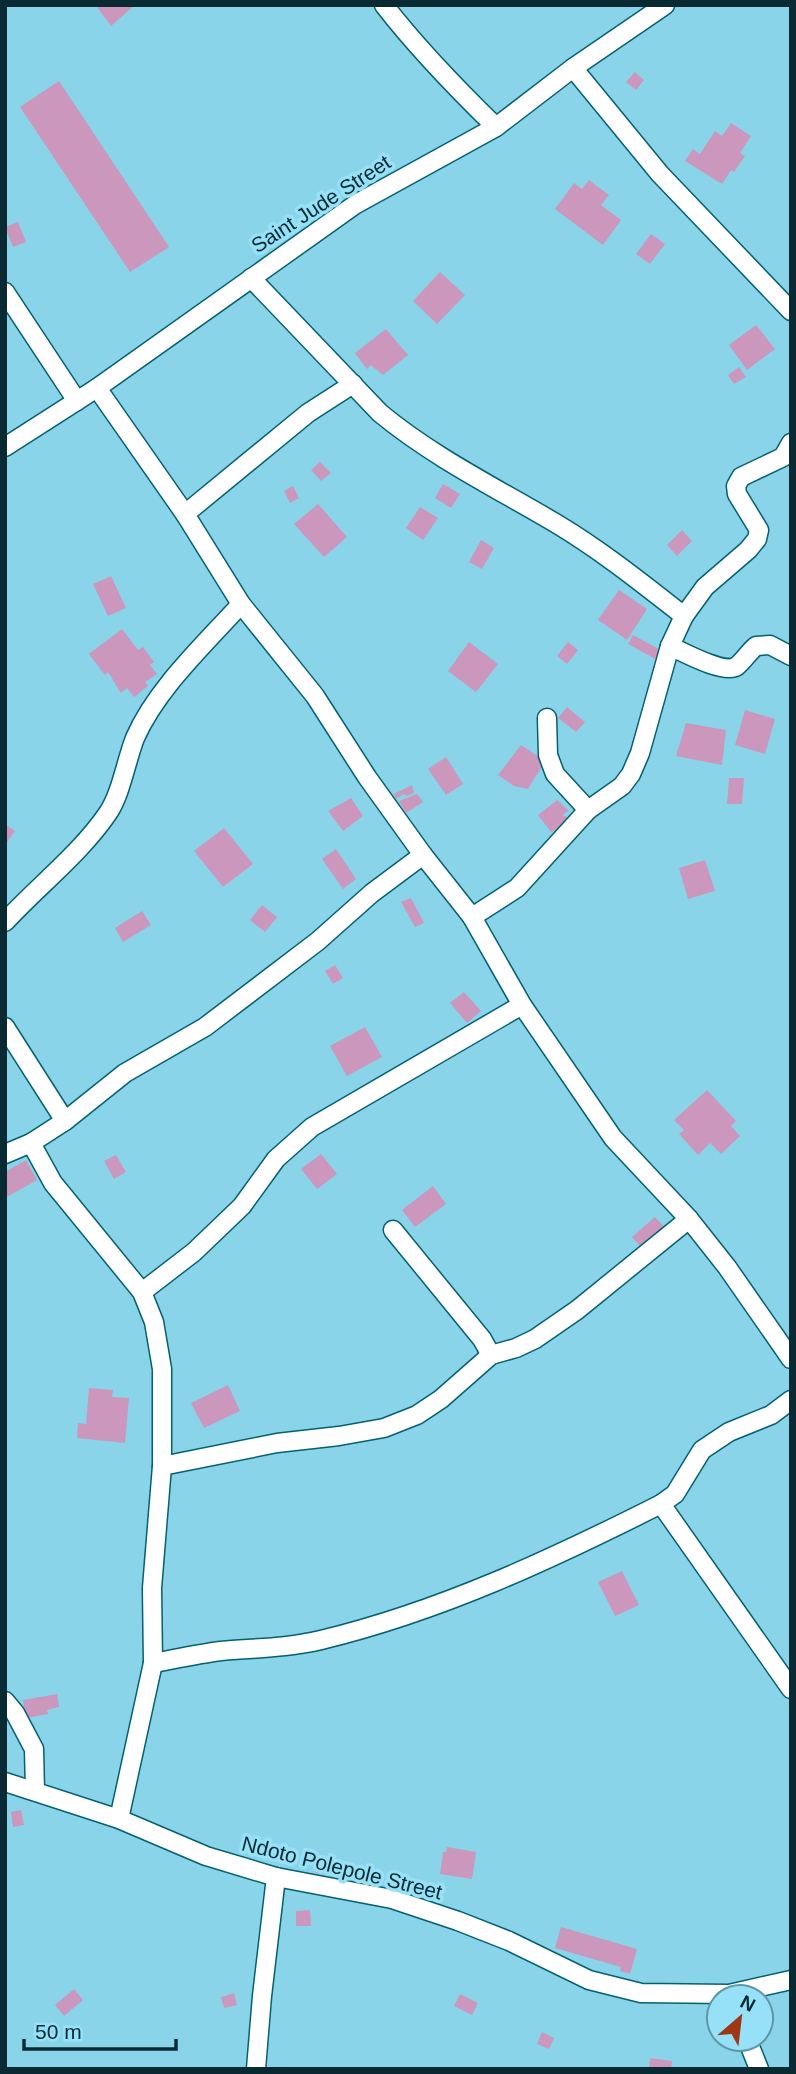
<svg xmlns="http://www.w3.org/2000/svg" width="796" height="2074" font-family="Arial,sans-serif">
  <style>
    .building { fill: #cc97bc }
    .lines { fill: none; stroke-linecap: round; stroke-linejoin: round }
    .minor-casing { stroke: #046073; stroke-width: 21 }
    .minor { stroke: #fff; stroke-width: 18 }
    .labels { text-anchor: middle; stroke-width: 7; stroke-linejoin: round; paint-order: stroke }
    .street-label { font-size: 21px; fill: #092a32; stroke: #96e1f7 }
  </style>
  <rect width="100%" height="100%" fill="#89d4e9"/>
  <g class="building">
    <path d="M 99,5 L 135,5 L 111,26 L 97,7 Z"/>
    <path d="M 635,72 L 644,80 L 636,90 L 626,82 Z"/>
    <path d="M 59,81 L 169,247 L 130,272 L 20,107 Z"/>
    <path d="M 731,123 L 751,136 L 740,153 L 745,156 L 734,172 L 731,170 L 722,184 L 685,161 L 693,149 L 700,154 L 715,131 L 722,136 Z"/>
    <path d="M 589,180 L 609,195 L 601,205 L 621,220 L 603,245 L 555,209 L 574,183 L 582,189 Z"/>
    <path d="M 18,222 L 26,242 L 13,247 L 5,227 Z"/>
    <path d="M 651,234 L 665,244 L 650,264 L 636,254 Z"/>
    <path d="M 440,272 L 465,295 L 437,324 L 413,301 Z"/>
    <path d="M 756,325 L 775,349 L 747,370 L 729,345 Z"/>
    <path d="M 386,329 L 408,355 L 383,375 L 371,365 L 367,369 L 355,353 Z"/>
    <path d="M 739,367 L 746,377 L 734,384 L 728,375 Z"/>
    <path d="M 320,462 L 331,473 L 321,481 L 311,470 Z"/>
    <path d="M 443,484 L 460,494 L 451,508 L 435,498 Z"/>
    <path d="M 293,486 L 299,498 L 290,503 L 284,491 Z"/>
    <path d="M 318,504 L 347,537 L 324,557 L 294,524 Z"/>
    <path d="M 420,507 L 438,518 L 423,540 L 406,528 Z"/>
    <path d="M 682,530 L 692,541 L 677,556 L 667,545 Z"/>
    <path d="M 481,540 L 494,548 L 482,569 L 469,562 Z"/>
    <path d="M 111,576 L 126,608 L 108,616 L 93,584 Z"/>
    <path d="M 619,590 L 647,609 L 627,640 L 598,620 Z"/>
    <path d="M 122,629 L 138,650 L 143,647 L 154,662 L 150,665 L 157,674 L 145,682 L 148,686 L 134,697 L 127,688 L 121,693 L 108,672 L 105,675 L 89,654 Z"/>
    <path d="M 633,635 L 664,652 L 659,661 L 628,644 Z"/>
    <path d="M 469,642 L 498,664 L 476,692 L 448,671 Z"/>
    <path d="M 568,642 L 578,650 L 567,664 L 557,656 Z"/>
    <path d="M 567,707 L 585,722 L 576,732 L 558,718 Z"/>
    <path d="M 745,710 L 775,719 L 765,754 L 735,745 Z"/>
    <path d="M 686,723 L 726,730 L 722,765 L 676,756 Z"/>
    <path d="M 521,745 L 545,761 L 528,789 L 514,786 L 498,775 Z"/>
    <path d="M 446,757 L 463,784 L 446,795 L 428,769 Z"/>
    <path d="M 729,778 L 744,778 L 742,804 L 727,804 Z"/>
    <path d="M 412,785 L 414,793 L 406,796 L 404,794 L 396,799 L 394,794 Z"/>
    <path d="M 417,794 L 423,802 L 406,813 L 399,801 Z"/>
    <path d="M 351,798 L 363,816 L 343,831 L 328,811 Z"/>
    <path d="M 557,800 L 569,811 L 562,815 L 571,819 L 568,826 L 551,832 L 538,815 Z"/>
    <path d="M 5,824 L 15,831 L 5,845 Z"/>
    <path d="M 224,828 L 253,864 L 223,887 L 194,851 Z"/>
    <path d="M 336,849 L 356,879 L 343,889 L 322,859 Z"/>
    <path d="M 705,860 L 715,891 L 688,899 L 679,868 Z"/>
    <path d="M 411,898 L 424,923 L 415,927 L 401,902 Z"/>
    <path d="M 262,905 L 277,917 L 265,932 L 250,920 Z"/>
    <path d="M 142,911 L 151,925 L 123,942 L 115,928 Z"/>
    <path d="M 335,965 L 343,978 L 333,984 L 325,971 Z"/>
    <path d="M 464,992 L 481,1011 L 467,1023 L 450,1003 Z"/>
    <path d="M 365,1027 L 382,1057 L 347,1076 L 330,1046 Z"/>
    <path d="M 707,1090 L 736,1121 L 731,1126 L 740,1136 L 721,1154 L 710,1143 L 698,1155 L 679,1134 L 684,1130 L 674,1120 Z"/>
    <path d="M 321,1154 L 337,1174 L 317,1189 L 301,1169 Z"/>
    <path d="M 116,1155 L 126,1172 L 114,1179 L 104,1161 Z"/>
    <path d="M 26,1160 L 37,1180 L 5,1198 L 5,1172 Z"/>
    <path d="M 433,1186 L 446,1204 L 415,1227 L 402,1210 Z"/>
    <path d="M 655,1217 L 667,1230 L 643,1250 L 632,1237 Z"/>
    <path d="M 228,1385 L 240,1411 L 204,1428 L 191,1403 Z"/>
    <path d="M 89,1388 L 113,1390 L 112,1397 L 129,1398 L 125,1443 L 77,1438 L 78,1423 L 86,1424 Z"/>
    <path d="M 622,1571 L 639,1605 L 615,1616 L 598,1582 Z"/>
    <path d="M 57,1694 L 59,1707 L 47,1710 L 48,1714 L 26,1718 L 23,1700 Z"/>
    <path d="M 21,1810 L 24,1825 L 13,1827 L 11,1812 Z"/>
    <path d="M 447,1847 L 476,1852 L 472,1879 L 440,1874 L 443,1852 L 446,1852 Z"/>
    <path d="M 315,1859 L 323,1859 L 323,1864 L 329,1864 L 329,1874 L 315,1873 Z"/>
    <path d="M 310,1910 L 311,1926 L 296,1926 L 296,1911 Z"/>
    <path d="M 561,1927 L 637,1949 L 630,1974 L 620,1971 L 621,1967 L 555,1948 Z"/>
    <path d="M 74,1989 L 83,2000 L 64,2016 L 55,2005 Z"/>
    <path d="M 234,1993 L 237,2005 L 224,2008 L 221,1997 Z"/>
    <path d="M 460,1994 L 478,2003 L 472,2015 L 454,2006 Z"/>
    <path d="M 542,2032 L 554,2038 L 549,2049 L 537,2044 Z"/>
    <path d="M 650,2058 L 672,2061 L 671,2069 L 649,2069 Z"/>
  </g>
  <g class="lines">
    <g class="minor-casing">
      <g id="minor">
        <path d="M 384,5 C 418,49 456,88 496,127"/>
        <path d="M 573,68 L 660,174 L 791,311"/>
        <path d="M 251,278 L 380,413 C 433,457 498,489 557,524 C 602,551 643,584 684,616"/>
        <path d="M 5,292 L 77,401"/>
        <path d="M 97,388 L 185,514 L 241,604 L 315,696 L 367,777 L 423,855 L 472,917 L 522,1005 L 613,1138 L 689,1219 L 727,1267 L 791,1359"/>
        <path d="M 5,447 L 97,388 L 356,204 L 496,127 L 573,68 L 665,5"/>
        <path d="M 185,514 L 308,413 L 353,384"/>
        <path d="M 670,646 C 683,652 725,675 737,666 C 744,660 749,652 756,646 L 770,645 L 791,656"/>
        <path d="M 547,718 L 548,755 L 555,774 L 588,810"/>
        <path d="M 472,917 L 517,888 L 588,810 L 622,786 L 631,774 L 640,753 L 670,646 L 684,616 L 705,587 L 748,550 L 757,539 L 759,530 L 737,494 L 736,486 L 741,477 L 783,457 L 791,443"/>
        <path d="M 5,922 C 38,886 80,854 108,813 C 121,794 126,761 135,738 C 157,688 205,644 241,604"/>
        <path d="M 5,1027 L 65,1121"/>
        <path d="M 31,1143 L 53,1183 L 142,1292 L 154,1322 L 162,1369 L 162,1466 L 152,1588 L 153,1663 L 119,1819"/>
        <path d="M 5,1154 L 31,1143 L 65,1121 L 125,1073 L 205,1027 L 318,941 L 372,893 L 423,855"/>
        <path d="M 393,1230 L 482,1339 L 491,1355"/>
        <path d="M 142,1292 L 194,1252 L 242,1206 L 276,1159 L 312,1127 L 522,1005"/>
        <path d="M 162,1466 L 277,1443 L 339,1436 L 384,1428 L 417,1415 L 441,1399 L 491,1355 L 516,1348 L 535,1339 L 577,1310 L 689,1219"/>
        <path d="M 661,1504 L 791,1689"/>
        <path d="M 153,1663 C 175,1659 198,1654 221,1651 C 255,1648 288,1648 321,1640 C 441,1611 552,1559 661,1504 L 675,1494 L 702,1450 L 729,1432 L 771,1415 L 791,1400"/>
        <path d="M 5,1701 L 15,1713 L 34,1749 L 35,1791"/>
        <path d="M 5,1782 L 119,1819 L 206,1856 L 276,1877 L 392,1899 L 458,1921 L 509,1941 L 589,1980 L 641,1993 L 729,1994 L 791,1980"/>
        <path d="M 747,2039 L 759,2069"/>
        <path d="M 256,2069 L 262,1996 L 276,1877"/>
      </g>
    </g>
    <use href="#minor" class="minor"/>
  </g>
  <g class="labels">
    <g class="street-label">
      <text transform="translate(321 204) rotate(-33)" y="7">Saint Jude Street</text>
      <text transform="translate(342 1868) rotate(14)" y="7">Ndoto Polepole Street</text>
    </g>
  </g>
  <rect width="796" height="2074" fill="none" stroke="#092a32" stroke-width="14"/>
  <g transform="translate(740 2018) rotate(28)"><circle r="33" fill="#96e1f7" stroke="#5e98a8" stroke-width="2"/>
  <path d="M0-5L12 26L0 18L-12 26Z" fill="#9e3713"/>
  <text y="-10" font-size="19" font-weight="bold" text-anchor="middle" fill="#092a32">N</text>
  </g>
  <path d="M24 2039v10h152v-10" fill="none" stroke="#092a32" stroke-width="3.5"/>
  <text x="35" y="2039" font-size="21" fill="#092a32" stroke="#96e1f7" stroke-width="5" paint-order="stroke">50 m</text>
</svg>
